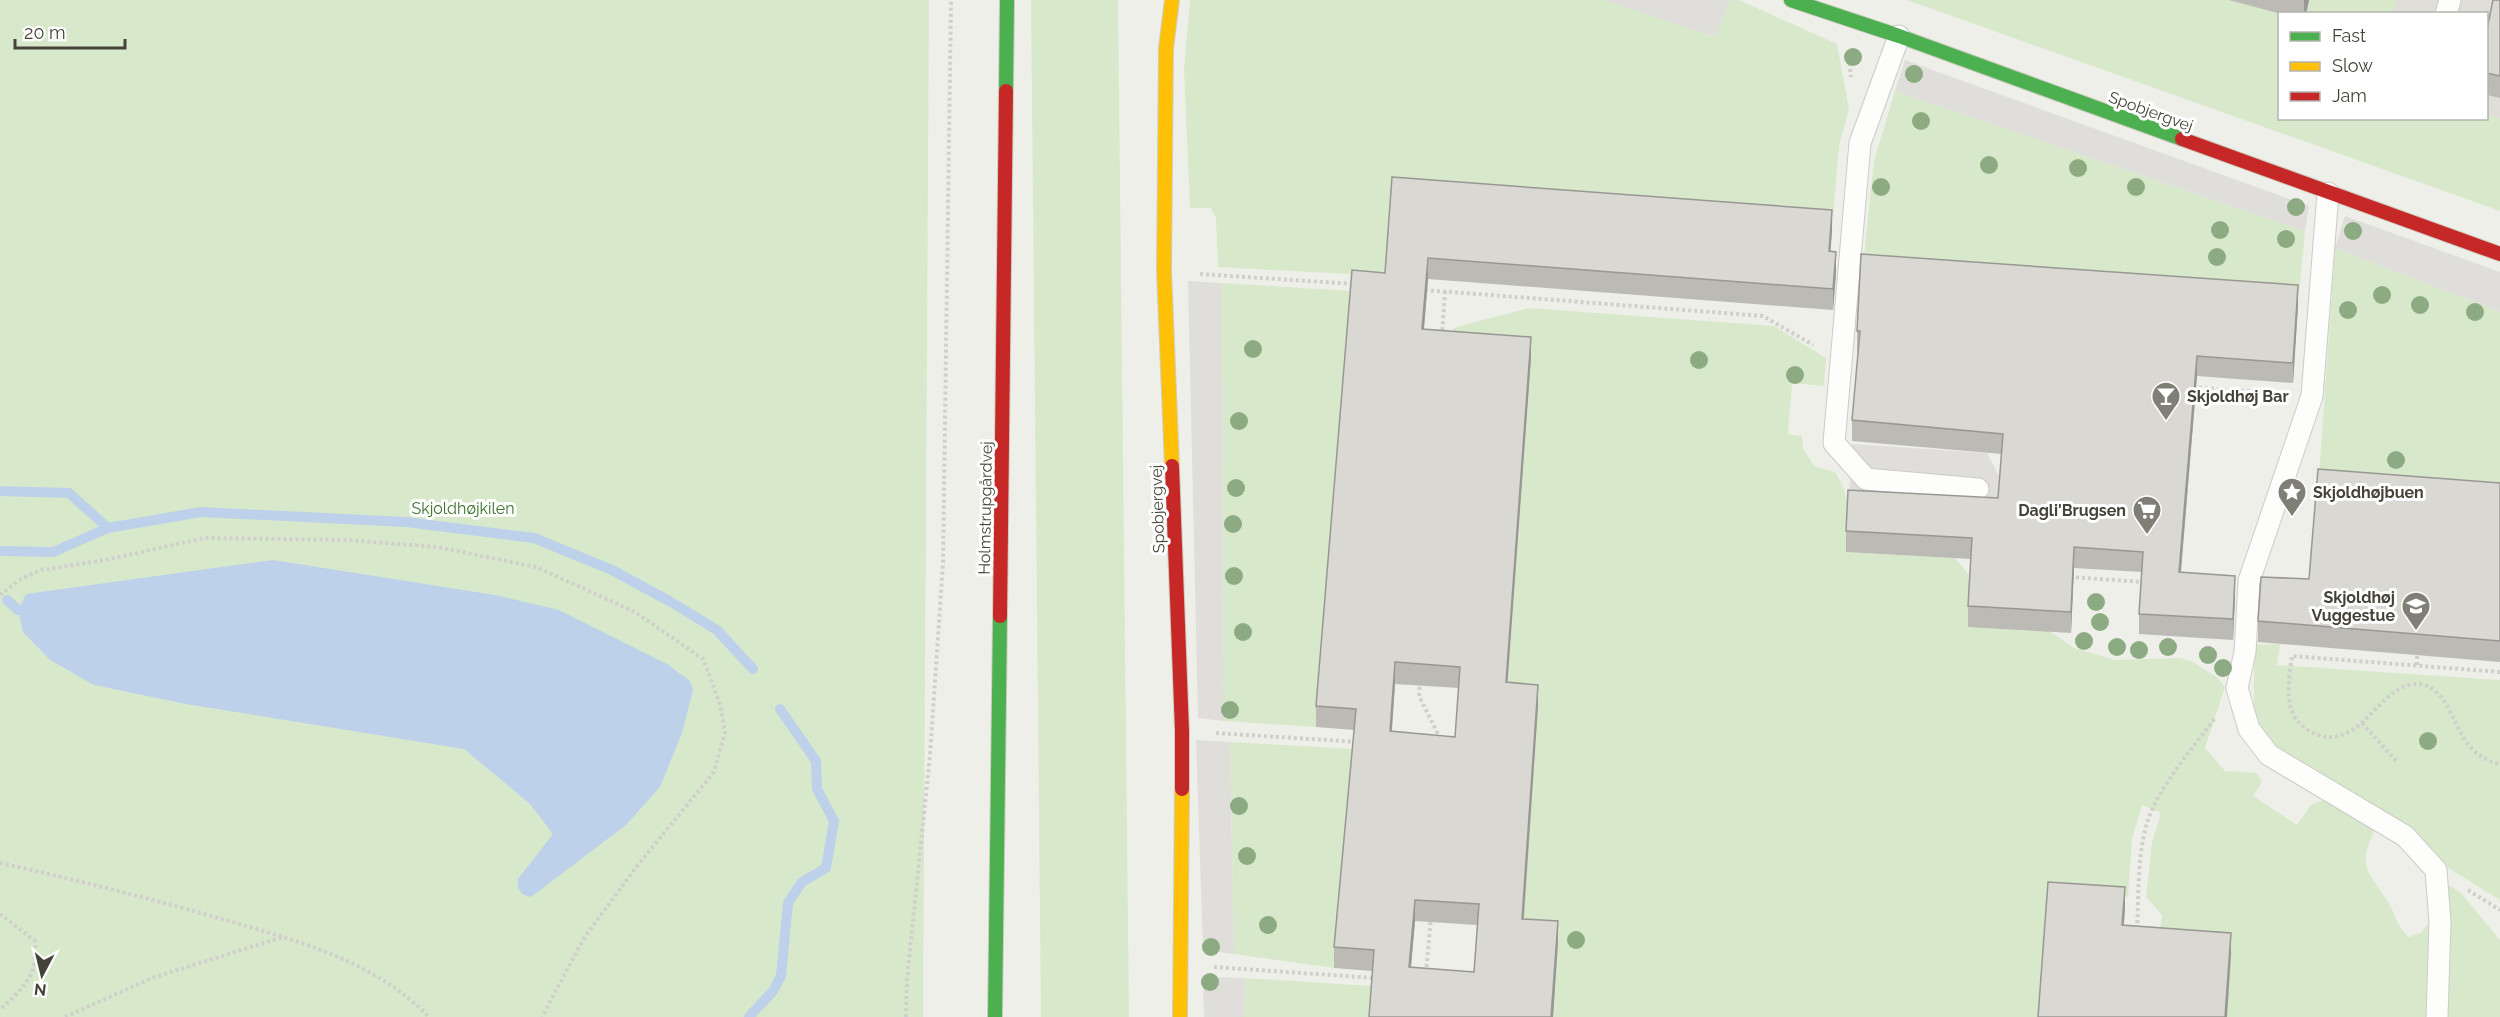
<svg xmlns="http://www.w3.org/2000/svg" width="2500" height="1017" font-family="Raleway,sans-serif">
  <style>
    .industrial { fill: #e0ded8 }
    .green { fill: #d8e9cb }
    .parking { fill: #dfdeda }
    .water { fill: #bdd1eb }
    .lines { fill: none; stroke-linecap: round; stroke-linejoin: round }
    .stream { stroke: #bdd1eb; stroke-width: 10 }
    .lane-casing { stroke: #cccbc6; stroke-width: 23 }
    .fast-casing { stroke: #cecdc1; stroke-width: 16 }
    .slow-casing { stroke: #cecdc1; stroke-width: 16 }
    .jam-casing { stroke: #cecdc1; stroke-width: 16 }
    .path { stroke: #d0cfcb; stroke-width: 4; stroke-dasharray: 3 3; stroke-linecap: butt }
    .lane { stroke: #fdfdfc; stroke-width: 21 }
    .fast { stroke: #4caf50; stroke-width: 14 }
    .slow { stroke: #ffc107; stroke-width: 14 }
    .jam { stroke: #c62828; stroke-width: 14 }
    .tree { fill: #8dab82 }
    .wall { fill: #bbbab5; fill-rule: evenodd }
    .shaded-wall { fill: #989793 }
    .building { fill: #d9d8d2; stroke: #989793; stroke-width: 1.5; fill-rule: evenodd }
    .labels { text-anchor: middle; stroke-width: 6; stroke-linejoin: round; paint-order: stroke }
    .street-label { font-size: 16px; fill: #454237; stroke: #fff }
    .poi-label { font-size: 16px; font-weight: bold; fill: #454237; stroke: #fff; text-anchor: start }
    .park-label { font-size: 16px; fill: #3c732d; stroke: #fff }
  </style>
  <rect width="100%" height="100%" fill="#efefea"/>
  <path class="industrial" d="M 2168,0 L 2500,0 L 2500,119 L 2487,114 L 2486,14 L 2280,14 Z"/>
  <g class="green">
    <path d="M 0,0 L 929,0 L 923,1017 L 0,1017 Z"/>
    <path d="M 1031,0 L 1118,0 L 1129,1017 L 1041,1017 Z"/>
    <path d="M 1190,0 L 1608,0 L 1714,37 L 1730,0 L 1739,0 L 1837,44 L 1849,109 L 1839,146 L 1832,231 L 1386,276 L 1218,267 L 1216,218 L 1211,208 L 1190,208 L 1184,69 Z"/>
    <path d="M 1907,0 L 2229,0 L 2281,13 L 2280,118 L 2486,118 L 2487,114 L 2500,119 L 2500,211 Z"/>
    <path d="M 2309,0 L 2397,0 L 2394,13 L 2306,13 Z"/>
    <path d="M 1895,91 L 2305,231 L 2298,306 L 1862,275 L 1874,161 Z"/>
    <path d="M 2335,248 L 2500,312 L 2500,504 L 2318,490 Z"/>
    <path d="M 1222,283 L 1352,291 L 1316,727 L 1223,721 Z"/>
    <path d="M 1529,308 L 1774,326 L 1826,358 L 1824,386 L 1792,383 L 1788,434 L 1802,436 L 1803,448 L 1814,466 L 1835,472 C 1853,497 1847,523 1846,552 L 1955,558 L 1971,577 L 2074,648 L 2115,660 L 2179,658 L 2191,661 L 2218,678 L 2225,687 L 2205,748 L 2225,771 L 2257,773 L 2262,782 L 2253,796 L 2297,825 L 2311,805 L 2326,799 L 2376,827 C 2355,871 2369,869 2390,906 C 2398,919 2396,926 2409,937 L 2421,933 L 2428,924 L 2449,924 L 2443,881 L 2461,893 L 2500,940 L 2500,1017 L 2227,1017 L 2160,932 L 2162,915 L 2146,897 L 2152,842 L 2161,813 L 2142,805 L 2132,839 L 2128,897 L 2081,892 L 2039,1017 L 1553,1017 L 1558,943 L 1523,928 L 1538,706 L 1506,704 L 1531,359 L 1450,353 L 1453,328 Z"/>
    <path d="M 2280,644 L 2277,665 L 2500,680 L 2500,900 L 2440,863 L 2278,751 L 2263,737 L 2254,708 L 2254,645 Z"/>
    <path d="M 1230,742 L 1354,749 L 1334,968 L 1234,954 Z"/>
    <path d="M 1245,978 L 1373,986 L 1370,1017 L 1244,1017 Z"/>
  </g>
  <g class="parking">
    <path d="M 1604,0 L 1730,0 L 1715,37 Z"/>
    <path d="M 1905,60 L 2309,206 L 2305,231 L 1895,91 Z"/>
    <path d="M 2345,216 L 2500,272 L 2500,312 L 2335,248 Z"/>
    <path d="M 1188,281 L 1222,283 L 1223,721 L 1198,718 Z"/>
    <path d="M 1852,444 L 1987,453 L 1999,476 L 1996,523 L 1848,513 Z"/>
    <path d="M 1196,740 L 1230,742 L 1234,954 L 1203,950 Z"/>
    <path d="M 1203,977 L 1245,978 L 1244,1017 L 1204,1017 Z"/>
  </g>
  <path class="water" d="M 273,560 L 495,595 L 559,610 L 667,664 L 690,681 L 693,690 L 682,733 L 660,787 L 626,825 L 531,897 C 520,894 517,891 518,879 L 553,834 L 530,804 L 464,749 L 186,704 L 94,685 L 50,660 L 23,632 L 18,610 L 26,594 Z"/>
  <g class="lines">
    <g class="stream">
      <path d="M 0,491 L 69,493 L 108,528"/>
      <path d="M 0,551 L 53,552 L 108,528 L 201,512 L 406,522 L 534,538 L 612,570 L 671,602 L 717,630 L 753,669"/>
      <path d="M 7,600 L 18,610"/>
      <path d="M 749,1017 L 773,991 L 781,976 L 788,903 L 802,882 L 826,868 L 834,821 L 817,789 L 816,761 L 780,709"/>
    </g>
    <g class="lane-casing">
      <g id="lane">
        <path d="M 2446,14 L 2450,0"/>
        <path d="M 1899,36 L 1860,143 L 1834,443 L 1866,479 L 1978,489"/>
        <path d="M 2328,193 L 2312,396 L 2249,581 L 2245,652 L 2237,688 L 2249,729 L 2269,755 L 2405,836 L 2436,870 L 2440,922 L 2437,1017"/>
      </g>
    </g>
    <g class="fast-casing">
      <g id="fast">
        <path d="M 1791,0 L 1899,36 L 2182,139"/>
        <path d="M 1006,91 L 1007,0"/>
        <path d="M 995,1017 L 1000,616"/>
      </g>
    </g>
    <g class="slow-casing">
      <g id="slow">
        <path d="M 1172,466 L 1164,271 L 1166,48 L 1172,0"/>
        <path d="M 1180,1017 L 1182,789"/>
      </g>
    </g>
    <g class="jam-casing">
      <g id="jam">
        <path d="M 2182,139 L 2500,254"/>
        <path d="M 1172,466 L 1182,731 L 1182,789"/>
        <path d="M 1000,616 L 1006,91"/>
      </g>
    </g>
    <g class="path">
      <path d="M 1849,57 L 1851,77"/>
      <path d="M 1200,274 L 1354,284"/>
      <path d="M 1425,290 L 1763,316 L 1813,345"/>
      <path d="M 1442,336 L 1445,291"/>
      <path d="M 2193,387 L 2282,394"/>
      <path d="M 2070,577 L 2143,582"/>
      <path d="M 0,595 L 19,580 L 41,570 L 105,560 L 205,538 L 347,540 L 437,547 L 536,567 L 635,612 L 703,659 L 720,704 L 725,732 L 714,772 L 637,866 L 584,938 L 542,1017"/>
      <path d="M 2417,665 L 2417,654"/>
      <path d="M 2500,672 L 2292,656 C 2289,680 2282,712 2305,728 C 2360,766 2380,673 2424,685 C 2459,696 2450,753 2500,764"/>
      <path d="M 1420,681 L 1419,696 L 1440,738"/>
      <path d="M 2362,723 L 2398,763"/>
      <path d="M 1216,733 L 1358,742"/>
      <path d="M 0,863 C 69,878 136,895 204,914 C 283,937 370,956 429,1017"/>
      <path d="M 2468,890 L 2500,910"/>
      <path d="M 0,914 L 35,941 C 38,978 24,986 0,1010"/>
      <path d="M 2137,929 C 2139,895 2137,856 2147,823 C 2159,785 2192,750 2215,718"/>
      <path d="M 1214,967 L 1374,978"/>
      <path d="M 1426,973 L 1431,917"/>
      <path d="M 65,1017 L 152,978 L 283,937"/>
      <path d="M 906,1017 L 907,979 L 930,755 L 943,563 L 951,0"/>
    </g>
    <use href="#lane" class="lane"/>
    <use href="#fast" class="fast"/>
    <use href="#slow" class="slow"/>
    <use href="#jam" class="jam"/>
  </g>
  <g class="tree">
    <circle cx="1853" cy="57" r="9"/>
    <circle cx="1914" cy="74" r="9"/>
    <circle cx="1921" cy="121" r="9"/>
    <circle cx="1989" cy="165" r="9"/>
    <circle cx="2078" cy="168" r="9"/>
    <circle cx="1881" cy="187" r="9"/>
    <circle cx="2136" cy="187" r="9"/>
    <circle cx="2296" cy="207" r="9"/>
    <circle cx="2220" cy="230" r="9"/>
    <circle cx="2353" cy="231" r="9"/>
    <circle cx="2286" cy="239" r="9"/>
    <circle cx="2217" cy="257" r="9"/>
    <circle cx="2382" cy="295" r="9"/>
    <circle cx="2420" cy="305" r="9"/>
    <circle cx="2348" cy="310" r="9"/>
    <circle cx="2475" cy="312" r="9"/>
    <circle cx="1253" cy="349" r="9"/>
    <circle cx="1699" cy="360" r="9"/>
    <circle cx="1795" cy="375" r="9"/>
    <circle cx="1239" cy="421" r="9"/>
    <circle cx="2396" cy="460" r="9"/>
    <circle cx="1236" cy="488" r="9"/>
    <circle cx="1233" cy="524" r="9"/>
    <circle cx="1234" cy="576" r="9"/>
    <circle cx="2096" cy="602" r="9"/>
    <circle cx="2100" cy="622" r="9"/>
    <circle cx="1243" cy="632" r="9"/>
    <circle cx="2084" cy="641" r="9"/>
    <circle cx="2117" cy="647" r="9"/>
    <circle cx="2168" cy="647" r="9"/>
    <circle cx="2139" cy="650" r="9"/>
    <circle cx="2208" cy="655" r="9"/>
    <circle cx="2223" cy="668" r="9"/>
    <circle cx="1230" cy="710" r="9"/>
    <circle cx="2428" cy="741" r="9"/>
    <circle cx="1239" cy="806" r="9"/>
    <circle cx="1247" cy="856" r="9"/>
    <circle cx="1268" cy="925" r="9"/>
    <circle cx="1576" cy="940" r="9"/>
    <circle cx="1211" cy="947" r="9"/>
    <circle cx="1210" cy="982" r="9"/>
  </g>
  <g class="wall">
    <path d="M 2229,0 L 2309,0 L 2306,14 L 2281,14 Z"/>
    <path d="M 2500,0 L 2500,98 L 2487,95 L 2487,29 Z"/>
    <path d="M 1392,177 L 1832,231 L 1830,251 L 1836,273 L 1833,310 L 1428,279 L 1424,330 L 1531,358 L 1507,682 L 1538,706 L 1524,919 L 1558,942 L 1553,1017 L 1372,971 L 1334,968 L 1334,947 L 1354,730 L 1316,727 L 1316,706 L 1385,273 ZM 1395,684 L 1459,688 L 1455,737 L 1392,731 ZM 1415,921 L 1477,925 L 1474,972 L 1411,967 Z"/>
    <path d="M 2298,306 L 2293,383 L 2197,376 L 2181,572 L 2235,596 L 2233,640 L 2139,634 L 2139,614 L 2142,572 L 2074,568 L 2071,633 L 1968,627 L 1968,606 L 1971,559 L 1846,552 L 1846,531 L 1998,498 L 2002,454 L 1852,441 L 1852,420 L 1858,352 L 1857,352 L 1857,331 Z"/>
    <path d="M 2500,483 L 2500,662 L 2258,642 L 2258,621 L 2309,579 Z"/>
  </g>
  <g class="shaded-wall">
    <path d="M 2304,0 L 2309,0 L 2306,14 L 2304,14 Z"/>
    <path d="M 1832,210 L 1832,231 L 1829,272 L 1829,251 Z"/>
    <path d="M 1836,252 L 1836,273 L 1833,310 L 1833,289 Z"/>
    <path d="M 1428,258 L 1428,279 L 1422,351 L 1422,329 Z"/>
    <path d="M 2298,285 L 2298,306 L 2293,383 L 2293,363 Z"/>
    <path d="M 1531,337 L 1531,358 L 1506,704 L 1506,682 Z"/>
    <path d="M 2197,356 L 2197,376 L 2179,592 L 2179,572 Z"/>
    <path d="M 2074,547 L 2074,568 L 2071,633 L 2071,612 Z"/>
    <path d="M 2235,576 L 2235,596 L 2233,640 L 2233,619 Z"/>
    <path d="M 1395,662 L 1395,684 L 1390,752 L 1390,731 Z"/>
    <path d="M 1538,685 L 1538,706 L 1522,940 L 1522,919 Z"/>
    <path d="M 2125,887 L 2125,910 L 2122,947 L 2122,925 Z"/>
    <path d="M 1415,900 L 1415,921 L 1409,988 L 1409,967 Z"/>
    <path d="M 1558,921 L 1558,942 L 1553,1017 L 1551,1017 Z"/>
    <path d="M 2231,933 L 2231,955 L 2227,1017 L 2225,1017 Z"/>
  </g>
  <g class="building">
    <path d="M 2493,0 L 2500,0 L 2500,76 L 2487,73 L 2487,29 Z"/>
    <path d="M 1392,177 L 1832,210 L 1829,251 L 1836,252 L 1833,289 L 1428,258 L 1422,329 L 1531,337 L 1506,682 L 1538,685 L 1522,919 L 1558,921 L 1551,1017 L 1369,1017 L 1374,950 L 1334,947 L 1356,709 L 1316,706 L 1352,270 L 1385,273 ZM 1395,662 L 1460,667 L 1455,737 L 1390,731 ZM 1415,900 L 1479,904 L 1474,972 L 1409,967 Z"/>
    <path d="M 1861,254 L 2298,285 L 2293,363 L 2197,356 L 2179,572 L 2235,576 L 2233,619 L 2139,614 L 2143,552 L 2074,547 L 2071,612 L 1968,606 L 1972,538 L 1846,531 L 1848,490 L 1998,498 L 2003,434 L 1852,420 L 1860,331 L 1857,331 Z"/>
    <path d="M 2318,469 L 2500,483 L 2500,641 L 2258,621 L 2261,577 L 2309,579 Z"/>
    <path d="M 2048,882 L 2125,887 L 2122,925 L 2231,933 L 2225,1017 L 2038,1017 Z"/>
  </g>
  <defs>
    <g id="bar-pin" transform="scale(1.5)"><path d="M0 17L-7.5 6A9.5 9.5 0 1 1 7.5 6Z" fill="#807f76" stroke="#fff"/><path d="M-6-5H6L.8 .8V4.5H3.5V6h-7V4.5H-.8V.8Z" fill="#fff"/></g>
    <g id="sight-pin" transform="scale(1.5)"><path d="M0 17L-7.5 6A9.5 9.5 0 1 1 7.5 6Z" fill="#807f76" stroke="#fff"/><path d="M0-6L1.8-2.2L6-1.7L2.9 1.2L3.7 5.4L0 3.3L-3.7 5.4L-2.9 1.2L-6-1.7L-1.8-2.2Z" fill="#fff"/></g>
    <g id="supermarket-pin" transform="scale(1.5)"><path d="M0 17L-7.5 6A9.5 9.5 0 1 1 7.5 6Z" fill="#807f76" stroke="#fff"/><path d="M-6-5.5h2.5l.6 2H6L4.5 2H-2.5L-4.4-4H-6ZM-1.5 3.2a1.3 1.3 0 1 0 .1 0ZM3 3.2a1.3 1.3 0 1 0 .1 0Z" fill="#fff"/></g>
    <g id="school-pin" transform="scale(1.5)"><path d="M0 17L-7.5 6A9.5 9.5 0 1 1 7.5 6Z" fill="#807f76" stroke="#fff"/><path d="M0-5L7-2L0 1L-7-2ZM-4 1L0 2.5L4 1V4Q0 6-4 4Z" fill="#fff"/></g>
  </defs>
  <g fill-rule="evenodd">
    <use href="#bar-pin" x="2166" y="396"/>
    <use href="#sight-pin" x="2292" y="492"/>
    <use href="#supermarket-pin" x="2147" y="510"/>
    <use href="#school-pin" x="2416" y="606"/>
  </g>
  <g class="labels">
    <g class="street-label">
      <text transform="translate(2151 111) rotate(20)" y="6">Spobjergvej</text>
      <text transform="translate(985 508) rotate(-89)" y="6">Holmstrupgårdvej</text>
      <text transform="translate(1157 509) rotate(-92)" y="6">Spobjergvej</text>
    </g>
    <g class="poi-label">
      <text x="2187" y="402">Skjoldhøj Bar</text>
      <text x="2313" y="498">Skjoldhøjbuen</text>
      <text x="2126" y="516" text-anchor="end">Dagli'Brugsen</text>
      <text x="2395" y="603" text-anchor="end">Skjoldhøj<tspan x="2395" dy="18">Vuggestue</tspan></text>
    </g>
    <g class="park-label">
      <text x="463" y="514">Skjoldhøjkilen</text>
    </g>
  </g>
  <rect x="2278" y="12" width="210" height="108" fill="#ffffff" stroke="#b5b3af" stroke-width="1.5"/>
  <rect x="2290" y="32" width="30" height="9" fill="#4caf50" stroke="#b5b3af" stroke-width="1.5"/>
  <text x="2332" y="42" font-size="18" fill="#454237">Fast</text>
  <rect x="2290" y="62" width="30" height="9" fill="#ffc107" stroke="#b5b3af" stroke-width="1.5"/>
  <text x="2332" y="72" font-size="18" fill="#454237">Slow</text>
  <rect x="2290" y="92" width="30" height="9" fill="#c62828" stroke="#b5b3af" stroke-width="1.5"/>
  <text x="2332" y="102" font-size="18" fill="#454237">Jam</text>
  <g transform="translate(42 975) rotate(187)" stroke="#ffffff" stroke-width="4.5" paint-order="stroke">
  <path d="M0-4.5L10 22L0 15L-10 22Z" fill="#454237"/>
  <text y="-9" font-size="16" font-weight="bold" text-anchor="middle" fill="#454237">N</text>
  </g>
  <path d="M15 39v9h110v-9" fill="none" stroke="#454237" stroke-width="3"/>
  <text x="24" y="39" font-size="18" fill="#454237" stroke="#ffffff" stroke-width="4.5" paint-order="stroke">20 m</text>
</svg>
